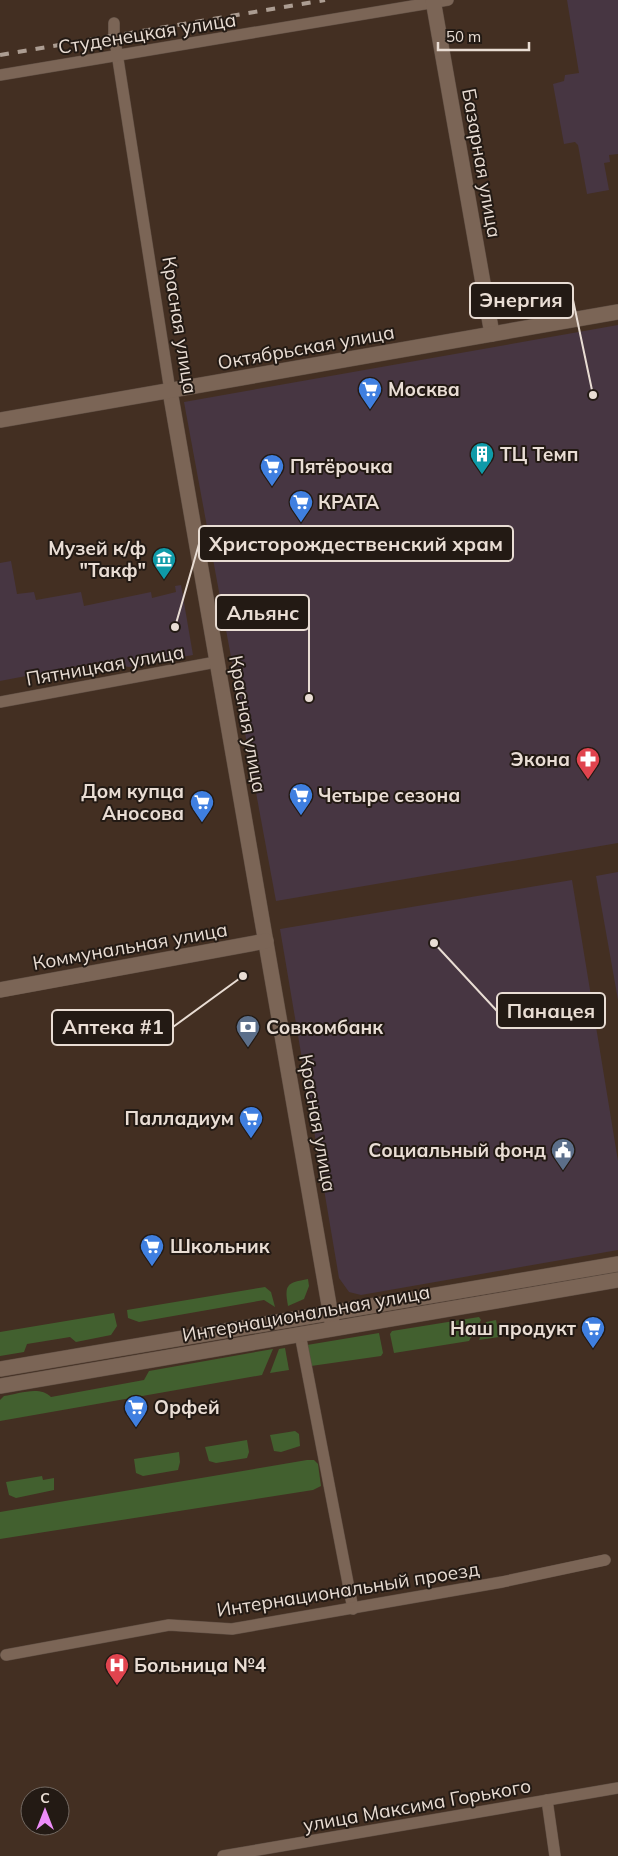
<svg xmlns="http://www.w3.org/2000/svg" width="618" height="1856" font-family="Mulish,sans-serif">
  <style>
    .commercial { fill: #473642 }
    .green { fill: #42602f }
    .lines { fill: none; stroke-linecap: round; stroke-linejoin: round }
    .street-casing { stroke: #5f4e43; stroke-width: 12 }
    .secondary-casing { stroke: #5f4e43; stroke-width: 16 }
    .street { stroke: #7b6556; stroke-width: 11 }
    .secondary { stroke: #7b6556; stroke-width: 15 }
    .rail { stroke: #ac9d92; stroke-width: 4; stroke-dasharray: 9 9; stroke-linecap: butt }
    .labels { text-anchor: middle; stroke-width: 4; stroke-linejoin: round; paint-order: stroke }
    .street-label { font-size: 19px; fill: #e9ddd4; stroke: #231a14 }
    .poi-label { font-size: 19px; font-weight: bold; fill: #e9ddd4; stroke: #231a14; text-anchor: start }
    .leader { fill: none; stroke: #e9ddd4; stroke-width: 2 }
    .callout-dot { fill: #e9ddd4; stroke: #231a14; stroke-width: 2 }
    .callout { fill: #231a14; stroke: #e9ddd4; stroke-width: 2 }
    .callout-label { font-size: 20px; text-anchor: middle; font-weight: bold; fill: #e9ddd4 }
  </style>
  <rect width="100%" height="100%" fill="#432f22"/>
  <g class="commercial">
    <path d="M 567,0 L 618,0 L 618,154 L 609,155 L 610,162 L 604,163 L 609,190 L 587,194 L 578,145 L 575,142 L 564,144 L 553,84 L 564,81 L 565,75 L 579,73 Z"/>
    <path d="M 618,325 L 618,843 L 276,901 L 184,402 Z"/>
    <path d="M 11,561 L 17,594 L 34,592 L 36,600 L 81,592 L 84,606 L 151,592 L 152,598 L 176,592 L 175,586 L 181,585 L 193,655 L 129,667 L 99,662 L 0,681 L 0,563 Z"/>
    <path d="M 618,872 L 618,1000 L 596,876 Z"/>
    <path d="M 572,880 L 618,1161 L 618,1250 L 361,1295 L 349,1292 L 339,1278 L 280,929 Z"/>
  </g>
  <g class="green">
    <path d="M 308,1279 L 309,1286 L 304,1299 L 288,1306 C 284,1284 287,1283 308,1279 Z"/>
    <path d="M 265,1287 L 271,1292 L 275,1307 L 264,1300 L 139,1322 L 128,1318 L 127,1310 Z"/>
    <path d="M 114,1313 L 117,1326 L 111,1335 L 76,1342 L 70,1337 L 27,1344 L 24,1352 L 0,1356 L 0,1332 Z"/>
    <path d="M 479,1317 L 481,1320 L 469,1341 L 394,1353 L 390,1334 L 392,1331 Z"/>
    <path d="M 496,1320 L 499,1337 L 479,1340 L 486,1322 Z"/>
    <path d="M 379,1333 L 383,1353 L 381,1356 L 311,1366 L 307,1345 Z"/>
    <path d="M 285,1348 L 289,1370 L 270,1373 L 279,1349 Z"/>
    <path d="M 273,1349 L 262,1375 L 0,1421 L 0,1400 L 4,1396 C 18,1394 40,1385 51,1397 L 144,1380 L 149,1371 Z"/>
    <path d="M 295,1431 L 299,1434 L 300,1446 L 281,1452 L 274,1451 L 270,1435 Z"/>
    <path d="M 247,1440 L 249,1452 L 247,1458 L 216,1463 L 209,1461 L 205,1447 Z"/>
    <path d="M 179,1452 L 180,1462 L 178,1470 L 143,1476 L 136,1473 L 134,1459 Z"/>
    <path d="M 307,1460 L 314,1460 L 318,1464 L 321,1486 L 313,1490 L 0,1539 L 0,1512 Z"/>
    <path d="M 42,1476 L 43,1480 L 54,1478 L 54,1490 L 16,1498 L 9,1495 L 6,1482 Z"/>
  </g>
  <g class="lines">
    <g class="street-casing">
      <g id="street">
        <path d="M 114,23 L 114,34 L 170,391"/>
        <path d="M 0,75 L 448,0"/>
        <path d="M 0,702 L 216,662"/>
        <path d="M 300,1334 L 353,1609"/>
        <path d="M 6,1655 L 169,1625 L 232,1629 L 502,1582 L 605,1560"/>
        <path d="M 547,1800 L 555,1856"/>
        <path d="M 223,1856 L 618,1788"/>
      </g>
    </g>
    <g class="secondary-casing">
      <g id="secondary">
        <path d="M 433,0 L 492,334"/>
        <path d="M 170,391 L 333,1328"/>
        <path d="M 0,420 L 618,312"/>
        <path d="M 0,990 L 266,941"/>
        <path d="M 0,1369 L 618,1264"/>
        <path d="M 0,1386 L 618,1280"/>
      </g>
    </g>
    <use href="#street" class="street"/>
    <use href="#secondary" class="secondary"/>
    <path class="rail" d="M 0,55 L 325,0"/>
  </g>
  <defs>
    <g id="supermarket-pin" transform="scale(1.25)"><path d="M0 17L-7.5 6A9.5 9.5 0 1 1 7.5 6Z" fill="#3f7fe0" stroke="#231a14"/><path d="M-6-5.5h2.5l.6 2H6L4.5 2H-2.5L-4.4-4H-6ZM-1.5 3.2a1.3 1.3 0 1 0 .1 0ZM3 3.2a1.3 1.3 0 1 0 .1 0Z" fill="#fff"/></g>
    <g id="building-pin" transform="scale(1.25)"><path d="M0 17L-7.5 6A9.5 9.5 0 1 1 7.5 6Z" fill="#0f9aa8" stroke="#231a14"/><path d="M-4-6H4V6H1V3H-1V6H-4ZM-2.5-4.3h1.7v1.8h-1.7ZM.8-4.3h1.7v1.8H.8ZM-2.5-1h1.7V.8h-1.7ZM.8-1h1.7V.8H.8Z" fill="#fff"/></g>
    <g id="museum-pin" transform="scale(1.25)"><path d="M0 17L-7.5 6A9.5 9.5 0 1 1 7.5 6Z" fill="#0f9aa8" stroke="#231a14"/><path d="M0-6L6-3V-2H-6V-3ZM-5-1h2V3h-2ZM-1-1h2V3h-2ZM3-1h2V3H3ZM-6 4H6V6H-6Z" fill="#fff"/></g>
    <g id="pharmacy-pin" transform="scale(1.25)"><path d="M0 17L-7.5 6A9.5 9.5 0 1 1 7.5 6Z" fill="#e0444e" stroke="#231a14"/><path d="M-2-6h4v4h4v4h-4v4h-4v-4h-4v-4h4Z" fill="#fff"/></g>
    <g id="bank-pin" transform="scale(1.25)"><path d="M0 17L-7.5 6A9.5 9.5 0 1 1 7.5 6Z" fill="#5c6f8a" stroke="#231a14"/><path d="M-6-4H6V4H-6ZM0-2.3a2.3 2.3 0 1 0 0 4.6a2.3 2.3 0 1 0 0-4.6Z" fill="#fff"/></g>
    <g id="civic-pin" transform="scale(1.25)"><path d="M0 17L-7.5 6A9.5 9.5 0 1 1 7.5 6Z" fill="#5c6f8a" stroke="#231a14"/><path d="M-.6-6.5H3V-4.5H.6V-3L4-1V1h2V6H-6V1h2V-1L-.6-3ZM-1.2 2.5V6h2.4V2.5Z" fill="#fff"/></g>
    <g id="hospital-pin" transform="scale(1.25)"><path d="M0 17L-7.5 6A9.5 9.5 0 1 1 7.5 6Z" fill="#e0444e" stroke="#231a14"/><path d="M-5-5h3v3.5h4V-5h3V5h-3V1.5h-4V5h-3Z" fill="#fff"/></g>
  </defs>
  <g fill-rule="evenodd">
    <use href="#supermarket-pin" x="370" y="389"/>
    <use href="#building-pin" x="482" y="454"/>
    <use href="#supermarket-pin" x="272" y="466"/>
    <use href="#supermarket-pin" x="301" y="502"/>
    <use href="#museum-pin" x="164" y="559"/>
    <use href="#pharmacy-pin" x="588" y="759"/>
    <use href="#supermarket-pin" x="301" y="795"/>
    <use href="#supermarket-pin" x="202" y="802"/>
    <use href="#bank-pin" x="248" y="1027"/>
    <use href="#supermarket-pin" x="251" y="1118"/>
    <use href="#civic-pin" x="563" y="1150"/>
    <use href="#supermarket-pin" x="152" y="1246"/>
    <use href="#supermarket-pin" x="593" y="1328"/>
    <use href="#supermarket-pin" x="136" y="1407"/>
    <use href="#hospital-pin" x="117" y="1665"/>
  </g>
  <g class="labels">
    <g class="street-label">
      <text transform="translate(147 33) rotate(-9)" y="7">Студенецкая улица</text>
      <text transform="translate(482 163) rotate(80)" y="7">Базарная улица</text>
      <text transform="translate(180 325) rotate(81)" y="7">Красная улица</text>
      <text transform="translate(306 347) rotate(-10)" y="7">Октябрьская улица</text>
      <text transform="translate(105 665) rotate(-10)" y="7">Пятницкая улица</text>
      <text transform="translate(248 724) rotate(80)" y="7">Красная улица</text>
      <text transform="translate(130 946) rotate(-10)" y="7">Коммунальная улица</text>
      <text transform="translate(318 1123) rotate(80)" y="7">Красная улица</text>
      <text transform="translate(306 1313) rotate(-10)" y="7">Интернациональная улица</text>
      <text transform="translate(348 1589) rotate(-9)" y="7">Интернациональный проезд</text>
      <text transform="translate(417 1805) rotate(-10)" y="7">улица Максима Горького</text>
    </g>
    <g class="poi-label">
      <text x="388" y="396">Москва</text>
      <text x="500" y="461">ТЦ Темп</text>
      <text x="290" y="473">Пятёрочка</text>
      <text x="318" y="509">КРАТА</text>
      <text x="146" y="555" text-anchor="end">Музей к/ф<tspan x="146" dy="22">"Такф"</tspan></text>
      <text x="570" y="766" text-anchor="end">Экона</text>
      <text x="184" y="798" text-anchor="end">Дом купца<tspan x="184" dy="22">Аносова</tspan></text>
      <text x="318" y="802">Четыре сезона</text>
      <text x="266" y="1034">Совкомбанк</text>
      <text x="234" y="1125" text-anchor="end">Палладиум</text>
      <text x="546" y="1157" text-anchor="end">Социальный фонд</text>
      <text x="170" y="1253">Школьник</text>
      <text x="576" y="1335" text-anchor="end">Наш продукт</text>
      <text x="154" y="1414">Орфей</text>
      <text x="134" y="1672">Больница №4</text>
    </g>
  </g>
  <path class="leader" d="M593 395L573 300M175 627L199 544M309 698L309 613M434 943L497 1011M243 976L173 1027"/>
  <g class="callout-dot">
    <circle cx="593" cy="395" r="5"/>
    <circle cx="175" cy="627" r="5"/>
    <circle cx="309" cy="698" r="5"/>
    <circle cx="434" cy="943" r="5"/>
    <circle cx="243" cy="976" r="5"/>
  </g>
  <g class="callout">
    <rect x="470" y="283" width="103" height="35" rx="5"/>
    <rect x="199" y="526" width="314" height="35" rx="5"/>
    <rect x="216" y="595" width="93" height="35" rx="5"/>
    <rect x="497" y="993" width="108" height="35" rx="5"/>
    <rect x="52" y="1010" width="121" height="35" rx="5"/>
  </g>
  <g class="callout-label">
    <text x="521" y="307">Энергия</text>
    <text x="356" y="551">Христорождественский храм</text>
    <text x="263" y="620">Альянс</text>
    <text x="551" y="1018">Панацея</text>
    <text x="113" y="1034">Аптека #1</text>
  </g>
  <g transform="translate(45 1811)"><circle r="24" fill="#231a14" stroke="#726861"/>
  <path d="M0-4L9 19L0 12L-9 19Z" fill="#ed8cf9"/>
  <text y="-8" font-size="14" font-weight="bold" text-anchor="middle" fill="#e9ddd4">С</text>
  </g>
  <path d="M438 42v8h91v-8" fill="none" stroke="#e9ddd4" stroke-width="2.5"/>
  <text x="446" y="42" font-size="15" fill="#e9ddd4" stroke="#231a14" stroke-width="4" paint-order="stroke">50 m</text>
</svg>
